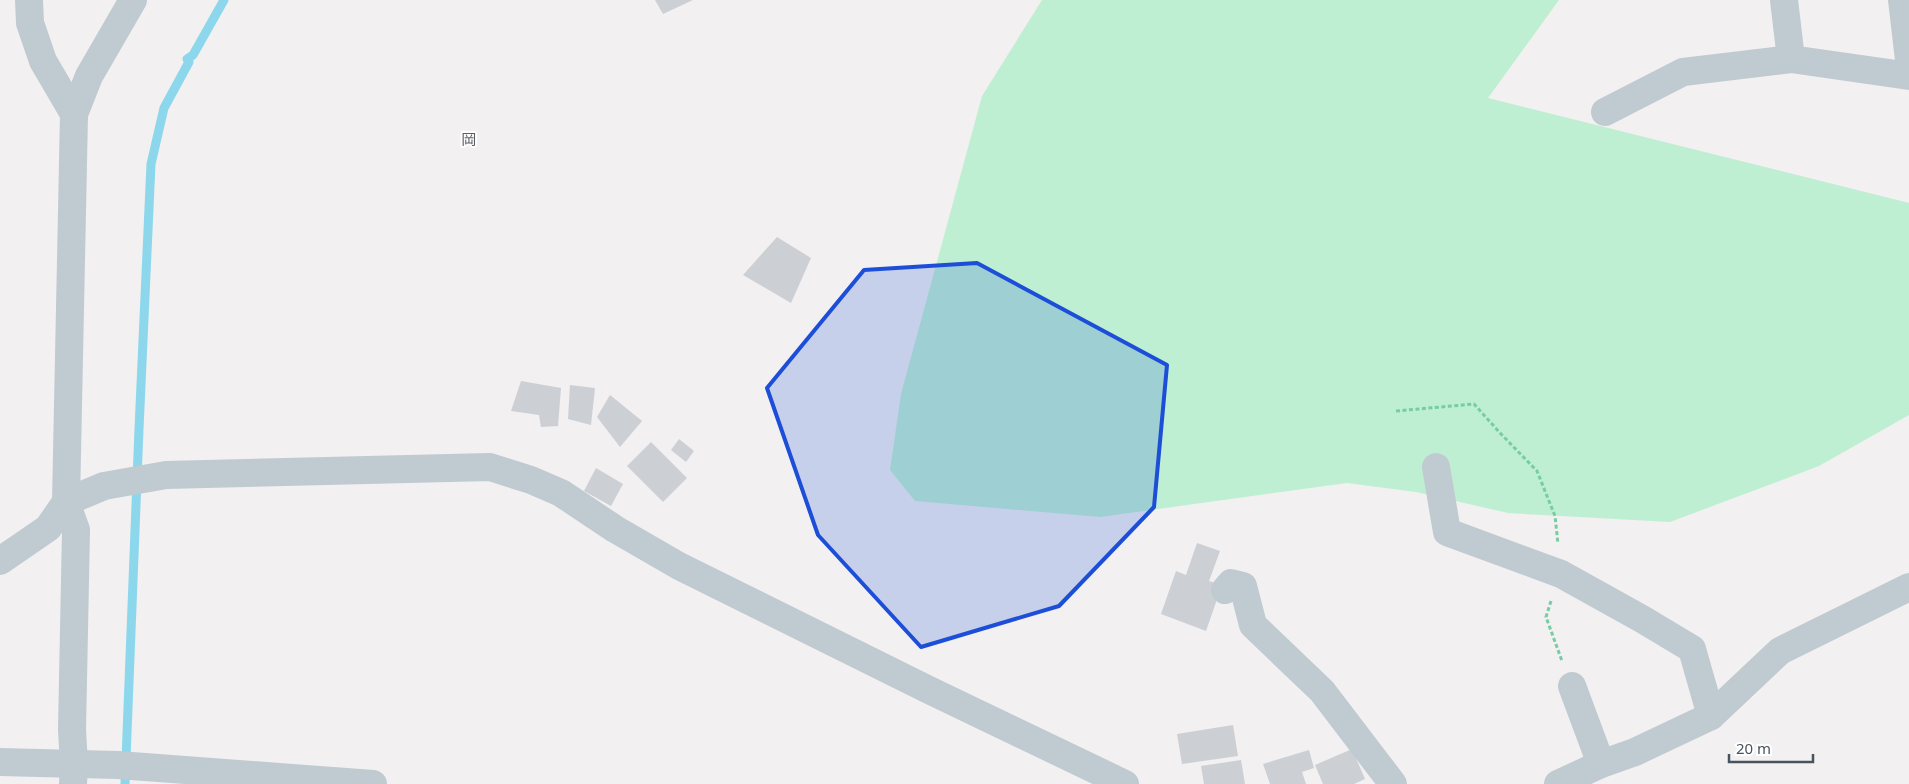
<svg xmlns="http://www.w3.org/2000/svg" width="1909" height="784" font-family="'Noto Sans','Noto Sans JP',sans-serif">
  <style>
    .green { fill: #bfefd2 }
    .lines { fill: none; stroke-linecap: round; stroke-linejoin: round }
    .stream { stroke: #8cd7ec; stroke-width: 9 }
    .building { fill: #cccfd4 }
    .path { stroke: #77cda3; stroke-width: 3; stroke-dasharray: 4 2.5; stroke-linecap: butt }
    .minor { stroke: #c0cad1; stroke-width: 28 }
    .marked { fill: #1d4ed8; fill-opacity: 0.2; stroke: #1d4ed8; stroke-width: 4; stroke-linejoin: round }
    .labels { text-anchor: middle; stroke-width: 4; stroke-linejoin: round; paint-order: stroke }
    .quarter-label { font-size: 15px; fill: #5c6065; stroke: #fff }
  </style>
  <rect width="100%" height="100%" fill="#f2f0f0"/>
  <path class="green" d="M 1042,0 L 1559,0 L 1488,98 L 1909,203 L 1909,415 L 1819,466 L 1670,522 L 1508,513 L 1416,492 L 1347,483 L 1100,517 L 915,501 L 890,470 L 901,394 L 982,96 Z"/>
  <g class="lines">
    <path class="stream" d="M 125,784 L 139,429 L 151,164 L 164,108 L 189,62 L 187,59 L 193,55 L 224,0"/>
  </g>
  <g class="building">
    <path d="M 655,0 L 693,0 L 663,14 Z"/>
    <path d="M 777,237 L 811,258 L 791,303 L 743,275 Z"/>
    <path d="M 521,381 L 561,388 L 558,426 L 541,427 L 539,415 L 511,411 Z"/>
    <path d="M 570,385 L 595,388 L 591,425 L 568,419 Z"/>
    <path d="M 610,395 L 642,421 L 620,447 L 597,417 Z"/>
    <path d="M 679,439 L 694,451 L 686,462 L 671,450 Z"/>
    <path d="M 651,442 L 687,478 L 663,502 L 627,466 Z"/>
    <path d="M 596,468 L 623,484 L 611,506 L 584,491 Z"/>
    <path d="M 1197,543 L 1220,551 L 1209,581 L 1222,585 L 1206,631 L 1161,614 L 1176,571 L 1186,575 Z"/>
    <path d="M 1233,725 L 1238,756 L 1182,764 L 1177,734 Z"/>
    <path d="M 1352,749 L 1365,779 L 1354,784 L 1323,784 L 1315,765 Z"/>
    <path d="M 1309,750 L 1314,768 L 1302,772 L 1306,784 L 1270,784 L 1263,764 Z"/>
    <path d="M 1241,760 L 1245,784 L 1204,784 L 1201,766 Z"/>
  </g>
  <g class="lines">
    <g class="path">
      <path d="M 1396,411 L 1474,404 L 1501,434 L 1537,471 L 1555,516 L 1558,544"/>
      <path d="M 1551,601 L 1546,617 L 1562,661"/>
    </g>
    <g class="minor">
      <path d="M 29,0 L 30,23 L 43,61 L 74,114"/>
      <path d="M 1784,0 L 1791,59 L 1909,76"/>
      <path d="M 1902,0 L 1909,60"/>
      <path d="M 1605,112 L 1683,72 L 1791,59"/>
      <path d="M 1436,467 L 1447,532 L 1561,574 L 1642,619 L 1692,649 L 1711,716"/>
      <path d="M 0,561 L 48,528 L 66,502 L 104,486 L 166,475 L 490,467 L 531,480 L 561,493 L 615,529 L 679,566 L 929,690 L 1125,784"/>
      <path d="M 1225,590 L 1231,583 L 1243,586 L 1253,625 L 1322,691 L 1393,784"/>
      <path d="M 1572,686 L 1601,764"/>
      <path d="M 0,762 L 118,765 L 373,784"/>
      <path d="M 73,784 L 74,764 L 72,730 L 76,530 L 66,502 L 74,114 L 89,76 L 133,0"/>
      <path d="M 1558,784 L 1601,764 L 1635,752 L 1711,716 L 1780,651 L 1909,587"/>
    </g>
  </g>
  <path class="marked" d="M 977,263 L 1167,365 L 1154,507 L 1059,606 L 921,647 L 818,535 L 767,388 L 864,270 Z"/>
  <g class="labels">
    <g class="quarter-label">
      <text x="469" y="145">岡</text>
    </g>
  </g>
  <path d="M1729 754v8h84v-8" fill="none" stroke="#48535d" stroke-width="2.5"/>
  <text x="1736" y="754" font-size="15" fill="#48535d" stroke="#ffffff" stroke-width="4" paint-order="stroke">20 m</text>
</svg>
